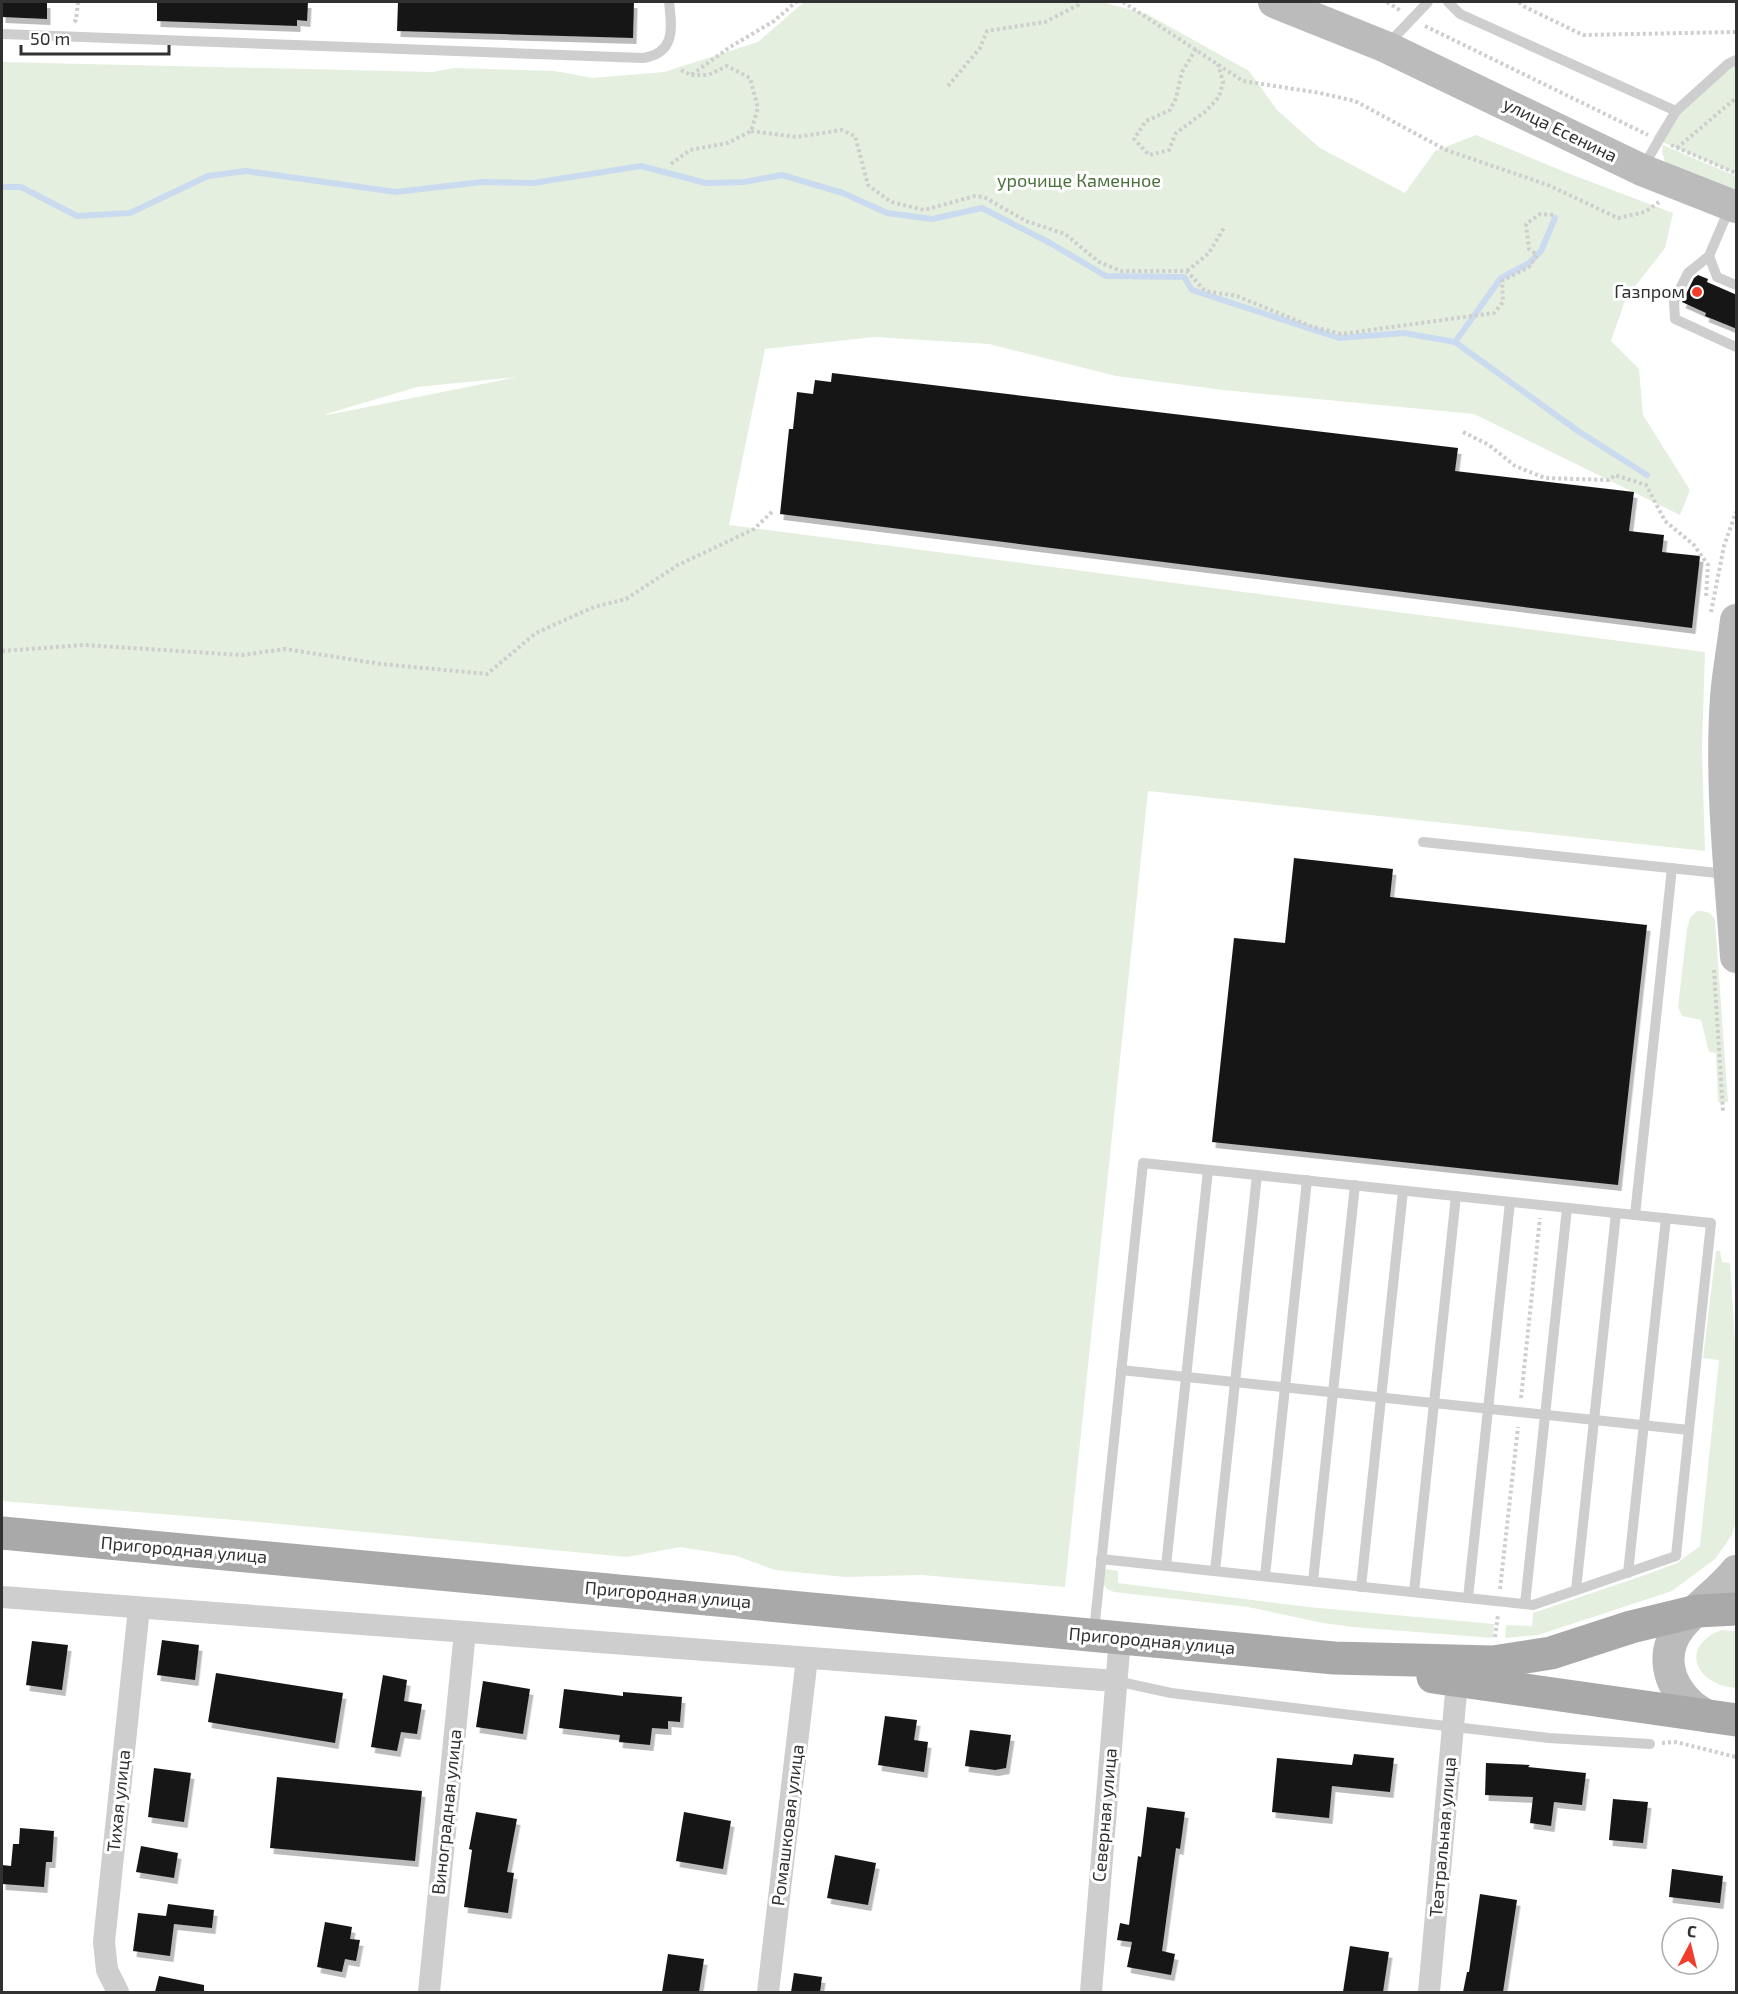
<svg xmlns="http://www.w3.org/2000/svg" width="1738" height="1994" font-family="'Exo 2',sans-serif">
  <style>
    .green { fill: #e5efdf; fill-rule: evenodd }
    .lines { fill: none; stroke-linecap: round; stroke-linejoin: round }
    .stream { stroke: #cadbef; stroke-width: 6 }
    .building { fill: #181818; filter: url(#shadow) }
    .path { stroke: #cecece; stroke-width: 4; stroke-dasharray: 3 3; stroke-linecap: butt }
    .lane { stroke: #cecece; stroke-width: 10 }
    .street { stroke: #cecece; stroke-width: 22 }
    .secondary { stroke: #bbb; stroke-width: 32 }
    .primary { stroke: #a9a9a9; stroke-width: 33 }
    .poi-dot { fill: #f13d2b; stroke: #fff; stroke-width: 2 }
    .labels { text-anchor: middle; stroke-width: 6; stroke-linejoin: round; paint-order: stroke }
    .street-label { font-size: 18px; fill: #313131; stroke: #fff }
    .park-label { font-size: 18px; fill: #4b713b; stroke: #fff }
    .poi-label { font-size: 18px; fill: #313131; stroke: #fff; text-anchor: end }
  </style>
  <defs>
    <filter id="shadow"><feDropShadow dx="3.5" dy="6" stdDeviation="0" flood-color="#0004"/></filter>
  </defs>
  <rect width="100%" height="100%" fill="#fff"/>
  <g class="green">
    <path d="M 804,2 L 1102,2 L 1147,14 L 1249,71 L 1277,110 L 1320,148 L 1405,193 L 1435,151 L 1476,135 L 1570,174 L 1673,213 L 1665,248 L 1626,298 L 1611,341 L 1639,369 L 1643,415 L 1690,490 L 1680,515 L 1474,414 L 1223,390 L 1116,376 L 989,344 L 874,337 L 765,349 L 729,525 L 1705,652 L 1702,750 L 1705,851 L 1148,791 L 1065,1587 L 921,1575 L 845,1577 L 775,1570 L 737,1556 L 680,1547 L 627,1557 L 270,1523 L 2,1501 L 2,62 L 433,72 L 454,68 L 555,71 L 593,78 L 664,72 L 758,42 ZM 517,377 L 327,415 L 326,414 L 417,387 Z"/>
    <path d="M 1736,63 L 1736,174 L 1653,138 L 1670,112 Z"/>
    <path d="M 1663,145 L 1736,176 L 1736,198 L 1666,165 L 1662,152 Z"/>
    <path d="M 1697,911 C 1706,911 1711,912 1715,920 L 1728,1102 L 1718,1102 L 1716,1053 L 1709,1052 L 1701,1020 L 1682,1016 L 1678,1007 L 1687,929 L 1690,918 Z"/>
    <path d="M 1716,1251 L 1720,1251 L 1722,1262 L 1730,1263 L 1736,1358 L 1736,1521 L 1732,1535 L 1715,1559 L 1672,1591 L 1538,1635 L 1505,1638 L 1506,1625 L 1532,1626 L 1533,1613 L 1648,1574 L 1677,1563 L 1700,1546 L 1719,1360 L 1703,1358 Z"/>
    <path d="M 1104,1569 L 1118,1571 L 1118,1583 L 1308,1607 L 1494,1624 L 1493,1638 L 1353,1627 L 1323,1623 L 1248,1607 L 1114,1592 L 1107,1589 L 1102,1582 Z"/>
    <path d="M 1722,1630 L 1736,1631 L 1736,1688 C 1694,1685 1679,1645 1722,1630 Z"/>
  </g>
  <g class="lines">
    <g class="stream">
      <path d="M 2,187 L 21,187 L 77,216 L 130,213 L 208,176 L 246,171 L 396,192 L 482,182 L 533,183 L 641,166 L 706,183 L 744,182 L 782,175 L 843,193 L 887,213 L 932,219 L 982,208 L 1050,243 L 1106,276 L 1184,277 L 1192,290 L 1339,338 L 1404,333 L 1455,342 L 1578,431 L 1647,475"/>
      <path d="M 1455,342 L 1501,278 L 1529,263 L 1541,251 L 1555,218"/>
    </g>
  </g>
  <g class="building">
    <path d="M 2,2 L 47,2 L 47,19 L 2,17 Z"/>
    <path d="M 157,2 L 308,2 L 307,21 L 297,20 L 297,26 L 157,21 Z"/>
    <path d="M 398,2 L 634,2 L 633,38 L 397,31 Z"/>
    <path d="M 1698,275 L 1708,279 L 1707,282 L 1737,295 L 1737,329 L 1705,316 L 1706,313 L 1682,302 L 1694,278 Z"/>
    <path d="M 832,373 L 1458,448 L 1455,471 L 1634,492 L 1629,531 L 1664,535 L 1662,552 L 1700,556 L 1692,628 L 780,514 L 789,429 L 793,429 L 797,392 L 813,394 L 815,380 L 831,382 Z"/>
    <path d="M 1294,858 L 1393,869 L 1390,897 L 1647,925 L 1618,1185 L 1212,1142 L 1234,938 L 1285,943 Z"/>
    <path d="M 162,1640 L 199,1645 L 195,1680 L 157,1675 Z"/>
    <path d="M 32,1641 L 68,1645 L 62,1690 L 26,1685 Z"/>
    <path d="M 216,1673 L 343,1693 L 335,1743 L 208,1722 Z"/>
    <path d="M 383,1675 L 407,1680 L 404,1701 L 422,1704 L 417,1734 L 401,1732 L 397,1751 L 371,1747 Z"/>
    <path d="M 483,1681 L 530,1689 L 523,1734 L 476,1727 Z"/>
    <path d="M 564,1689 L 623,1696 L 623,1692 L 682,1697 L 680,1722 L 668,1721 L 668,1729 L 652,1728 L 650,1745 L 619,1742 L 620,1735 L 559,1728 Z"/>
    <path d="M 885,1716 L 917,1720 L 914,1740 L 928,1742 L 924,1772 L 878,1765 Z"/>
    <path d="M 970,1730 L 1011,1735 L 1006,1768 L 995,1770 L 965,1766 Z"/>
    <path d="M 1354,1754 L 1394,1758 L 1390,1792 L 1332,1786 L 1329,1818 L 1272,1812 L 1277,1758 L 1352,1765 Z"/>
    <path d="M 1486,1763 L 1530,1765 L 1528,1767 L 1586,1773 L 1582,1805 L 1554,1802 L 1551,1826 L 1530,1823 L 1533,1797 L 1485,1795 Z"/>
    <path d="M 154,1768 L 191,1773 L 184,1822 L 148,1817 Z"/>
    <path d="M 277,1777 L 422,1791 L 415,1861 L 270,1848 Z"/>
    <path d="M 1613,1799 L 1648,1802 L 1643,1843 L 1609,1840 Z"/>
    <path d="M 1147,1807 L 1185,1812 L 1180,1849 L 1176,1848 L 1162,1951 L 1175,1954 L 1171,1975 L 1127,1967 L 1132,1942 L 1117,1940 L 1120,1923 L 1129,1925 L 1138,1856 L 1141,1857 Z"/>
    <path d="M 476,1812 L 517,1819 L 507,1872 L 514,1873 L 508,1913 L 464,1907 L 472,1850 L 469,1849 Z"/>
    <path d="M 684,1812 L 731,1821 L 723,1869 L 676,1861 Z"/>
    <path d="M 20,1828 L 54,1831 L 52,1862 L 46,1862 L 44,1887 L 2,1884 L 2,1865 L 11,1866 L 13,1844 L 19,1844 Z"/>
    <path d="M 141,1846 L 178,1853 L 174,1878 L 136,1872 Z"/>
    <path d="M 835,1855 L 876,1863 L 868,1905 L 827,1898 Z"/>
    <path d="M 1672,1869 L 1723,1876 L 1720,1903 L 1669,1897 Z"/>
    <path d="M 1480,1894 L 1517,1900 L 1503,1992 L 1463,1992 L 1467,1972 L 1469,1972 Z"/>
    <path d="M 168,1904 L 214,1910 L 212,1928 L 174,1924 L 170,1956 L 133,1951 L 138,1913 L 166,1916 Z"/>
    <path d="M 325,1922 L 352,1927 L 350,1939 L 360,1940 L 356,1961 L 345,1959 L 342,1972 L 317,1967 Z"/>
    <path d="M 1350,1946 L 1389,1952 L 1383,1992 L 1343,1992 Z"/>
    <path d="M 668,1954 L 704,1959 L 699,1992 L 662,1992 Z"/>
    <path d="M 794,1973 L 822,1977 L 820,1992 L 791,1992 Z"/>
    <path d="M 159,1976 L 204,1985 L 204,1992 L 155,1992 Z"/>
  </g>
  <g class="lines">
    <g class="path">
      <path d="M 1123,2 L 1243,81 L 1320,93 L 1355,101 L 1446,150 L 1548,185 L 1618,218 L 1645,212 L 1659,202"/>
      <path d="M 1387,2 L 1401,11"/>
      <path d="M 1519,2 L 1525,7 L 1583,35 L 1736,32"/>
      <path d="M 74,22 L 76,20 L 78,2"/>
      <path d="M 1425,26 L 1648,135"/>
      <path d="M 1196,49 L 1182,72 L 1176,98 L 1170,110 L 1146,121 L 1134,139 L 1149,155 L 1169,150 L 1176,133 L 1206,111 L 1219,97 L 1223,82 L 1218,64"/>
      <path d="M 681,70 L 691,75 L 730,47 L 774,21 L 796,2"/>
      <path d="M 948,86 L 980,48 L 987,31 L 1045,22 L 1078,5 L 1079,2"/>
      <path d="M 751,131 L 797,137 L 842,130 L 855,136 L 868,185 L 891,202 L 924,210 L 975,196 L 984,197 L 1026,221 L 1065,234 L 1099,262 L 1121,271 L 1187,271 L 1205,291 L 1237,296 L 1310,326 L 1341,334 L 1494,313 L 1503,302 L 1502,281 L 1529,267 L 1537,255 L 1529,249 L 1526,224 L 1540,214 L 1555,215"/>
      <path d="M 1671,145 L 1736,173"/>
      <path d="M 1677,148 L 1736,98"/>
      <path d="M 671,164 L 690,150 L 728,143 L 751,131 L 758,108 L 750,78 L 727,66 L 708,75 L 691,75"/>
      <path d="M 1187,271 L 1209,253 L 1225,226"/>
      <path d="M 1463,432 L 1489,445 L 1515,466 L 1545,478 L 1609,480 L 1615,475 L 1646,485 L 1665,521 L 1694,545 L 1708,565 L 1706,597"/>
      <path d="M 1711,612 L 1724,546 L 1736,512"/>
      <path d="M 2,651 L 84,645 L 242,655 L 285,649 L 381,664 L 487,674 L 536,633 L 594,607 L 626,599 L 678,565 L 754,529 L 774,510"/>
      <path d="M 1714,970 L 1723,1111"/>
      <path d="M 1521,1398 L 1540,1218"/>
      <path d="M 1500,1589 L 1518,1427"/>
      <path d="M 1495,1637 L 1498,1615"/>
      <path d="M 1662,1743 L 1676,1742 L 1736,1757"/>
    </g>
    <g class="lane">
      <path d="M 1448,2 L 1460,14 L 1676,111 L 1728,64 L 1736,60"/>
      <path d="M 2,34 L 643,58 C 676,53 672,27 669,2"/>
      <path d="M 1388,44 L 1428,2"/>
      <path d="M 1643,167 L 1676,111"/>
      <path d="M 1730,207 L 1709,256 L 1688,273 L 1674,301 L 1675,319 L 1736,347"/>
      <path d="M 1709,256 L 1717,277 L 1736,285"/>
      <path d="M 1423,842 L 1727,874"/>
      <path d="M 1635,1215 L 1711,1223 L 1689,1430"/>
      <path d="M 1101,1559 L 1533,1605 L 1676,1556 L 1689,1430 L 1121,1370"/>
      <path d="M 1166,1566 L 1208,1170"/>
      <path d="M 1215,1571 L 1257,1175"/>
      <path d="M 1628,1573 L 1666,1218"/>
      <path d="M 1265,1576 L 1307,1180"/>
      <path d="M 1313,1581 L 1355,1185"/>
      <path d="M 1361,1587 L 1403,1191"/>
      <path d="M 1576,1590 L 1616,1213"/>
      <path d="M 1414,1592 L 1456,1196"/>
      <path d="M 1468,1598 L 1510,1202"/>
      <path d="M 1525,1604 L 1567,1208"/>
      <path d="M 1094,1631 L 1143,1163 L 1635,1215 L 1672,868"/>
      <path d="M 1116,1681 L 1171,1693 L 1351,1715 L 1549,1738 L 1650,1744"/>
    </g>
    <g class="street">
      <path d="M 2,1597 L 1116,1681"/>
      <path d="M 118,1992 L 107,1970 L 104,1942 L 139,1608"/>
      <path d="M 429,1992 L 465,1632"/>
      <path d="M 768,1992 L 807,1658"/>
      <path d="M 1091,1992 L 1120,1638"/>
      <path d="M 1429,1992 L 1457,1682"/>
    </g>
    <g class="secondary">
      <path d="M 1274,2 L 1386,47 L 1642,170 L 1736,207"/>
      <path d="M 1736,620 C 1733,646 1728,672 1726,697 C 1720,784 1730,871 1736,957"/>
      <path d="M 1709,1717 C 1703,1713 1695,1709 1690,1704 C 1667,1683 1660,1652 1681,1626 C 1697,1606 1720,1591 1736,1571"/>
    </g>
    <g class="primary">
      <path d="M 2,1533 L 1334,1658 L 1493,1662 L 1551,1653 L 1631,1627 L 1697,1611 L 1736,1609"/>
      <path d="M 1433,1677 L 1736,1720"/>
    </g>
  </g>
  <circle class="poi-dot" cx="1697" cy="292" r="6"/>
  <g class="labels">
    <g class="street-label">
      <text transform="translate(1560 130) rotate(26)" y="6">улица Есенина</text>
      <text transform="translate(184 1550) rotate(5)" y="6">Пригородная улица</text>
      <text transform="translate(668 1595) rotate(5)" y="6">Пригородная улица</text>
      <text transform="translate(1152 1641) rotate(5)" y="6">Пригородная улица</text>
      <text transform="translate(119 1801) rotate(-84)" y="6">Тихая улица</text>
      <text transform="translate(447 1812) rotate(-84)" y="6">Виноградная улица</text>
      <text transform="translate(1105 1815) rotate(-85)" y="6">Северная улица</text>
      <text transform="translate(788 1825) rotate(-83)" y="6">Ромашковая улица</text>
      <text transform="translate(1443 1837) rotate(-85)" y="6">Театральная улица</text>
    </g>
    <g class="park-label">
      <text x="1079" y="187">урочище Каменное</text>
    </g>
    <g class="poi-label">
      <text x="1685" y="298">Газпром</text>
    </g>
  </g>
  <rect width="1738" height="1994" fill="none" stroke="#313131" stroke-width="6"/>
  <g transform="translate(1690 1946) rotate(7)"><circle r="28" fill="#ffffff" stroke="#adadad" stroke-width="1.5"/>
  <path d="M0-4.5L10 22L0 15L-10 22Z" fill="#f13d2b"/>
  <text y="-9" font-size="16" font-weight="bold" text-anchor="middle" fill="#313131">С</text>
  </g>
  <path d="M21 45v9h148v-9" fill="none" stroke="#313131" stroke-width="3"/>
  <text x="30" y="45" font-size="18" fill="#313131" stroke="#ffffff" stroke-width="4.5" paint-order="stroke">50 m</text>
</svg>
